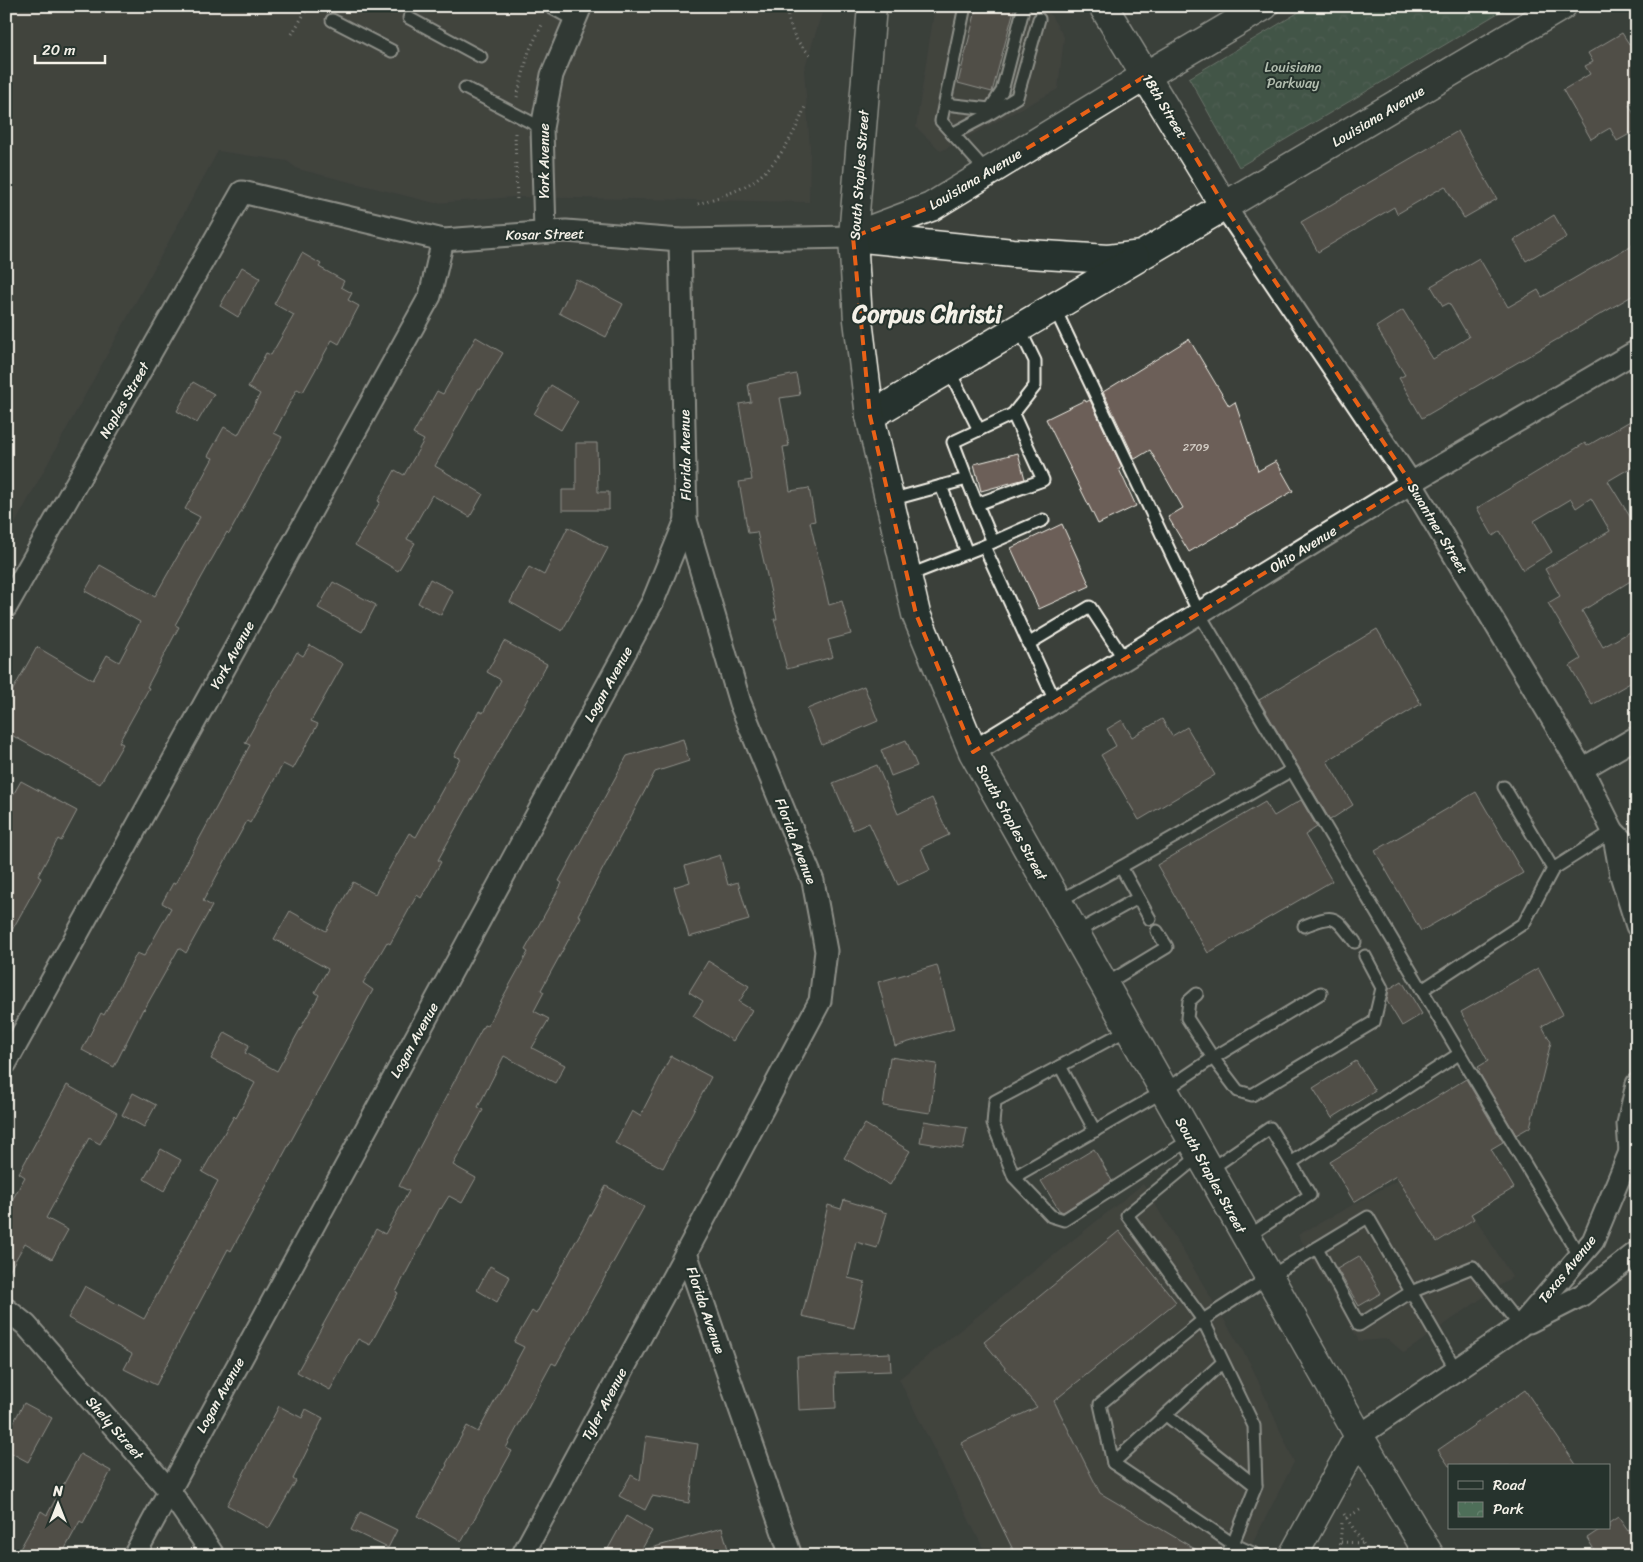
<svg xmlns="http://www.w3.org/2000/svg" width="1643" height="1562" font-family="Sriracha,sans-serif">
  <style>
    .built { fill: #4a4943 }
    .park { fill: url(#park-crowns); stroke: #a1b0a0 }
    .building { fill: #6c5f59; stroke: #f4f1e8 }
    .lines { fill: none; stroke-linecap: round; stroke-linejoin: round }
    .lane-casing { stroke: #f4f1e8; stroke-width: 15 }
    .street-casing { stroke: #f4f1e8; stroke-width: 25 }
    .secondary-casing { stroke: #f4f1e8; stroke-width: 31 }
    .primary-casing { stroke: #f4f1e8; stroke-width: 31 }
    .path { stroke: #f4f1e8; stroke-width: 3; stroke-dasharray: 1 4; stroke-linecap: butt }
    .lane { stroke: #26332d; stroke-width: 11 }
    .street { stroke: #26332d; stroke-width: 21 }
    .secondary { stroke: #26332d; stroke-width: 28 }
    .primary { stroke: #26332d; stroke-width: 28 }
    .marked { fill: none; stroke: #e96117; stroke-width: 4; stroke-dasharray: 10 6; stroke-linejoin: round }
    .labels { text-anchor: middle; stroke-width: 4; stroke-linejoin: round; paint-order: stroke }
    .number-label { font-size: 11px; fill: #d2ccc4 }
    .park-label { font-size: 14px; fill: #b2bdaf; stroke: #26332d }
    .street-label { font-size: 14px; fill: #f4f1e8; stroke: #26332d }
    .town-label { font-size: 24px; font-weight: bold; fill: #f4f1e8; stroke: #26332d }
  </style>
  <defs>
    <pattern id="park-crowns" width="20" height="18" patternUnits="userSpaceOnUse" patternTransform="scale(1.25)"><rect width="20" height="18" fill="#4e6f59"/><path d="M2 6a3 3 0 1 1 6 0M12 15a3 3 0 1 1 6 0" fill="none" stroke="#688471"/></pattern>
  </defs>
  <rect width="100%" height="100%" fill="#3b403a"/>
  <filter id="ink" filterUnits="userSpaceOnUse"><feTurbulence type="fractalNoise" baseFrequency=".02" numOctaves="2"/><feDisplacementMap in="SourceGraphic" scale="10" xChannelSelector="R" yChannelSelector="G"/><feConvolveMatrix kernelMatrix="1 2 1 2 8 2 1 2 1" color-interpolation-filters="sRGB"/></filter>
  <g filter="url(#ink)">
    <g class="built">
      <path d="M 6,6 L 824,6 L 804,70 L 810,148 L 809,202 L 514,197 L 435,203 L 298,169 L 287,161 L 218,151 L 6,540 Z"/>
      <path d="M 935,6 L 1045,6 L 1064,37 L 1058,89 L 941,151 L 916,127 Z"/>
      <path d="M 1438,1158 L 1512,1277 L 1404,1353 L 1388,1339 L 1359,1341 L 1298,1235 Z"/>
      <path d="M 1143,1184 L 1250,1363 L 1294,1462 L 1246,1556 L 987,1556 L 899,1379 Z"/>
    </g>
    <path class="park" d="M 1309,6 L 1510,6 L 1239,167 L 1189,78 Z"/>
    <g class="building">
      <path d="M 977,6 L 1015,6 L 992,92 L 958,83 Z"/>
      <path d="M 1622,33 L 1637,56 L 1637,101 L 1629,105 L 1637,119 L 1637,130 L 1617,141 L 1610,128 L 1591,139 L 1563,90 L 1590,74 L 1585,66 L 1593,62 L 1588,53 Z"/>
      <path d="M 1458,131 L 1497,199 L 1464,218 L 1445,186 L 1397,214 L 1394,207 L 1318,252 L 1301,222 Z"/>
      <path d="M 1554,215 L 1567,237 L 1526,261 L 1514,240 Z"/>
      <path d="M 1637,242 L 1637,293 L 1422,418 L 1399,378 L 1405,375 L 1376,327 L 1403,310 L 1433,359 L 1469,337 L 1449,303 L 1443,306 L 1431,286 L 1479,258 L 1508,307 L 1538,290 L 1542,297 Z"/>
      <path d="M 302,253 L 321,264 L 319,267 L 344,281 L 341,287 L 352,293 L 348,300 L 359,306 L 339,344 L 332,340 L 303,392 L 297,389 L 274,433 L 282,437 L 229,534 L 227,532 L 175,625 L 179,627 L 147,687 L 149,688 L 119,742 L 123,744 L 100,784 L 6,732 L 6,702 L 37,647 L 93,680 L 107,655 L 119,662 L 140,622 L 85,591 L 100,565 L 155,596 L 200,517 L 185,509 L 213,458 L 208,456 L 224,427 L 238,435 L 260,394 L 248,387 L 266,353 L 271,355 L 294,315 L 274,304 Z"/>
      <path d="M 242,267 L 260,278 L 238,317 L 220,306 Z"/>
      <path d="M 576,279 L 623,304 L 606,337 L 559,313 Z"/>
      <path d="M 476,337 L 503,353 L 481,389 L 479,388 L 435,466 L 483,494 L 470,517 L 432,495 L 407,539 L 415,543 L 398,571 L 355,545 L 380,502 L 378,501 L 395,470 L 404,475 L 424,440 L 413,434 L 437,391 L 443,394 Z"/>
      <path d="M 1189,339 L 1229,406 L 1235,402 L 1258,471 L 1276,461 L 1293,491 L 1189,552 L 1168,517 L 1183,508 L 1150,450 L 1135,459 L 1103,392 Z"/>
      <path d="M 796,374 L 800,395 L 780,398 L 789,446 L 783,447 L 790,491 L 809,488 L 815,521 L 810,522 L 829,605 L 842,601 L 851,634 L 828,640 L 833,657 L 787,669 L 774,619 L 777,619 L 757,532 L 748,533 L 739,482 L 752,480 L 739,404 L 751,402 L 748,384 Z"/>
      <path d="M 193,382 L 214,394 L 197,423 L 177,411 Z"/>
      <path d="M 551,385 L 578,401 L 561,430 L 534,414 Z"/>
      <path d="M 1085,400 L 1086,402 L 1090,400 L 1122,467 L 1119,469 L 1136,506 L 1098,524 L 1046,419 Z"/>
      <path d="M 1637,417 L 1637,464 L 1608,481 L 1637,528 L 1637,577 L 1582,611 L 1603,647 L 1630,632 L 1637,643 L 1637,679 L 1592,705 L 1570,666 L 1581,659 L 1548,603 L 1560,596 L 1545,569 L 1610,531 L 1591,498 L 1576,508 L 1571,499 L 1534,521 L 1552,552 L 1523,570 L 1500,531 L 1493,536 L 1477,508 L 1585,443 L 1587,446 Z"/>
      <path d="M 576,443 L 597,443 L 598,492 L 609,492 L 609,510 L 562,510 L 562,490 L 576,490 Z"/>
      <path d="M 1018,453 L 1025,479 L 981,491 L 974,464 Z"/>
      <path d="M 1062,524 L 1090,586 L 1039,609 L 1011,548 Z"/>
      <path d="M 568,527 L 608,548 L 590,582 L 589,582 L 562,631 L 510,602 L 529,567 L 544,575 Z"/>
      <path d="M 430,579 L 453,591 L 441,615 L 418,603 Z"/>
      <path d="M 333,582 L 376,605 L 362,632 L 318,608 Z"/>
      <path d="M 1377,629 L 1421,704 L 1327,761 L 1353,805 L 1330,820 L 1259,700 Z"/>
      <path d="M 504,641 L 547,664 L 438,860 L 441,862 L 421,898 L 417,895 L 390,944 L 387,942 L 363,983 L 373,990 L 231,1251 L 228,1249 L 156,1385 L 124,1369 L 132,1354 L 68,1318 L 85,1286 L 144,1319 L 218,1181 L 202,1172 L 234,1116 L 236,1118 L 255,1083 L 211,1059 L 225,1032 L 249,1045 L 245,1053 L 277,1071 L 319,995 L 315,992 L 328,969 L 274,939 L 290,911 L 326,931 L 353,882 L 375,894 L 409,833 L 416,837 L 460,758 L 454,756 L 479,711 L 483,713 L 501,680 L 487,672 Z"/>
      <path d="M 310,645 L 343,664 L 311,721 L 318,724 L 293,769 L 283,764 L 250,823 L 247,821 L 203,901 L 212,906 L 186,953 L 179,948 L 144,1010 L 143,1009 L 114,1067 L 82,1050 L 101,1013 L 104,1015 L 137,953 L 144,956 L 171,908 L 162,903 L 173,883 L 175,884 L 250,745 L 245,743 L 270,698 L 297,652 L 303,656 Z"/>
      <path d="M 864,686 L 878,721 L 822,745 L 807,709 Z"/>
      <path d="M 1162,719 L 1172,736 L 1187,727 L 1215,775 L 1139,820 L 1101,755 L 1116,746 L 1107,729 L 1122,720 L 1132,737 Z"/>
      <path d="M 683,739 L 689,761 L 655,772 L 578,915 L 581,917 L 541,990 L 544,992 L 534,1011 L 549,1019 L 532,1048 L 565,1065 L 555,1083 L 504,1056 L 478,1107 L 483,1110 L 453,1165 L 476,1178 L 462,1203 L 449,1196 L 441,1209 L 440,1208 L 396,1292 L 398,1293 L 370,1345 L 358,1339 L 330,1390 L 297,1372 L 376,1229 L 385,1234 L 409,1191 L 399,1186 L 484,1025 L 487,1026 L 528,952 L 525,950 L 562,883 L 559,881 L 627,756 Z"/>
      <path d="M 906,740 L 917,766 L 891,776 L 881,750 Z"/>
      <path d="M 877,765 L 898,814 L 932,798 L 949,835 L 921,848 L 930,870 L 898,885 L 869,823 L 853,830 L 833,783 Z"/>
      <path d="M 21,781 L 77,811 L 61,841 L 58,839 L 38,876 L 41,878 L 6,941 L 6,807 Z"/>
      <path d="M 1476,792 L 1523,873 L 1421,931 L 1375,851 Z"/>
      <path d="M 1301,800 L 1317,827 L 1305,835 L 1332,881 L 1208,953 L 1157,865 L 1265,802 L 1274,816 Z"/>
      <path d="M 720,855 L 728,885 L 738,882 L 749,920 L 689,937 L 674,887 L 690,882 L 685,866 Z"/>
      <path d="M 708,961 L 749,986 L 739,1002 L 752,1010 L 733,1041 L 693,1016 L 703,1001 L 689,992 Z"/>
      <path d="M 937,965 L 954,1029 L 895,1046 L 878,982 Z"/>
      <path d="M 1538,968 L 1563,1014 L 1542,1026 L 1551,1042 L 1530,1127 L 1516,1135 L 1478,1071 L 1480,1070 L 1478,1067 L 1488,1061 L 1461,1012 Z"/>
      <path d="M 1402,981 L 1422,1014 L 1402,1026 L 1387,1001 L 1389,989 Z"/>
      <path d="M 671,1056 L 711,1077 L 663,1168 L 615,1143 L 632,1111 L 640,1116 Z"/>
      <path d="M 890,1057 L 937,1064 L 930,1113 L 883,1106 Z"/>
      <path d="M 1356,1061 L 1375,1091 L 1332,1118 L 1313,1088 Z"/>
      <path d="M 1466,1079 L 1503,1142 L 1491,1149 L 1514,1188 L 1471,1214 L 1474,1219 L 1437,1242 L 1396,1176 L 1354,1202 L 1330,1162 Z"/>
      <path d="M 67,1085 L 117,1113 L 100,1144 L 89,1138 L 46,1218 L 68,1230 L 52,1259 L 25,1243 L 6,1277 L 6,1211 L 25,1177 L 19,1173 Z"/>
      <path d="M 133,1093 L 156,1105 L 144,1127 L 122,1115 Z"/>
      <path d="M 924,1121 L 967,1128 L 963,1149 L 920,1142 Z"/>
      <path d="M 865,1124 L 910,1151 L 890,1185 L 844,1158 Z"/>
      <path d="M 161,1149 L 181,1160 L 164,1191 L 144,1179 Z"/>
      <path d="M 1094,1149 L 1112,1181 L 1063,1212 L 1059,1210 L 1041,1181 Z"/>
      <path d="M 606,1186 L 644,1207 L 556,1365 L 552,1363 L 506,1448 L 512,1451 L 462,1541 L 418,1516 L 447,1465 L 446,1464 L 467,1426 L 478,1432 L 524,1347 L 514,1342 L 532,1311 L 536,1314 Z"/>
      <path d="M 844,1200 L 887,1213 L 877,1248 L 856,1242 L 848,1278 L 865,1282 L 854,1328 L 802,1316 L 828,1205 L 841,1209 Z"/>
      <path d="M 1119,1231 L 1176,1302 L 1054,1401 L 1100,1493 L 1207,1556 L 1016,1556 L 961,1443 L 1037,1407 L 984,1342 Z"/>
      <path d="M 1359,1256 L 1381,1293 L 1359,1306 L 1337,1269 Z"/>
      <path d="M 490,1266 L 510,1277 L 497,1302 L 477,1290 Z"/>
      <path d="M 890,1353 L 891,1371 L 835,1373 L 836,1408 L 799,1410 L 797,1357 Z"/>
      <path d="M 1525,1390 L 1577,1466 L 1449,1466 L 1438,1450 Z"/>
      <path d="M 24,1403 L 52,1418 L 28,1462 L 6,1450 L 6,1436 Z"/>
      <path d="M 279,1406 L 302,1418 L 306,1409 L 323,1418 L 293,1479 L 296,1481 L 269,1528 L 227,1505 Z"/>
      <path d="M 646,1436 L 698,1444 L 689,1503 L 652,1496 L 645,1510 L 619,1496 L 631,1475 L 640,1480 Z"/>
      <path d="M 80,1454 L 111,1471 L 83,1523 L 80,1521 L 61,1556 L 16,1556 L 41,1511 L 47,1515 Z"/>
      <path d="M 360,1512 L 397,1530 L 388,1548 L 351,1530 Z"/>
      <path d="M 626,1516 L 652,1531 L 638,1556 L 604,1556 Z"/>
      <path d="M 1618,1517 L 1628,1531 L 1637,1525 L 1637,1556 L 1598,1556 L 1587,1538 L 1602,1528 L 1609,1528 L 1609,1523 Z"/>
      <path d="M 722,1528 L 730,1556 L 645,1556 L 644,1550 Z"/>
    </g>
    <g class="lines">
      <g class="lane-casing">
        <g id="lane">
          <path d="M 548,6 L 575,21"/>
          <path d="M 965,6 L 941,121 L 987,172"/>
          <path d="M 409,18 L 481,57"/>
          <path d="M 332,20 L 392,51"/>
          <path d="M 465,88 L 542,128"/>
          <path d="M 945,104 L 990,109 L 1002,91 L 1024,6"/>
          <path d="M 952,134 L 986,116 L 1017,97 L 1039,19"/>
          <path d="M 1054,307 L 1199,613 L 1580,1257"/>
          <path d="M 949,370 L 979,430"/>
          <path d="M 1013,414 L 1035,386 L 1035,361 L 1019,328"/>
          <path d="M 941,486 L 967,553"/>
          <path d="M 890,500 L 967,479 L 953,442 L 1013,414 L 1043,480 L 977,504 L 967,479"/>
          <path d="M 977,504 L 993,542"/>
          <path d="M 984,546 L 1043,520"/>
          <path d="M 907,576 L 984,546 L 1055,701"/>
          <path d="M 1028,644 L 1090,607 L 1124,659"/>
          <path d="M 1504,787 L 1553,869 L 1613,831"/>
          <path d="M 1057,902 L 1121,867"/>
          <path d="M 1150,919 L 1121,867 L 1292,770"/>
          <path d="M 1304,926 C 1337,913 1334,916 1355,942"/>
          <path d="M 1075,933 L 1138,898"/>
          <path d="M 1104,985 L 1167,947 L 1157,931"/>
          <path d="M 1422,990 L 1524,923 L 1553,869"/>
          <path d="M 1197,994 L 1189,1001 L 1187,1018 L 1213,1058 L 1238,1091 L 1252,1095 L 1374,1022 L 1382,988 L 1365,956"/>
          <path d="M 1129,1029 L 995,1101 L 993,1124 L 1014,1177 L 1164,1091 L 1213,1058 L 1321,993"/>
          <path d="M 1060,1066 L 1095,1131"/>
          <path d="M 1200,1155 L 1127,1215 L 1203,1320 L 1269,1277 L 1368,1217 L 1456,1370"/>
          <path d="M 1292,1162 L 1459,1054"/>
          <path d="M 1209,1170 L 1270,1128 L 1310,1195 L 1247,1237"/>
          <path d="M 1014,1177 L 1051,1216 L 1064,1220 L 1191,1139"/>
          <path d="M 1317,1248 L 1359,1325 L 1411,1292 L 1473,1267 L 1520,1326"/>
          <path d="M 1223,1362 L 1113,1463 L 1100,1404 L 1203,1320 L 1254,1426 L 1256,1486 L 1233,1544 L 1259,1556"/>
          <path d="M 1166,1415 L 1256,1486"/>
          <path d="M 1113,1463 L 1233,1544 L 1226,1556"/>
        </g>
      </g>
      <g class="street-casing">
        <g id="street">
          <path d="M 1225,207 L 1411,483 L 1582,769 L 1613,831 L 1637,856"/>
          <path d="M 545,232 L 542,128 L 552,75 L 581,6"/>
          <path d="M 680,240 L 686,520 L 740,703 L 813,881 L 826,951 L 820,1001 L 686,1253 L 791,1556"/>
          <path d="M 6,607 L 242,192 L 443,240 L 566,231 L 680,240 L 853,237"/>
          <path d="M 973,752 L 1411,483 L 1637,351"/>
          <path d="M 1582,769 L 1637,737"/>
          <path d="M 1613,831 L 1621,875 L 1637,926"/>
          <path d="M 6,1063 L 430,296 L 443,240"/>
          <path d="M 1630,1152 L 1628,1124 L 1637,1084"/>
          <path d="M 6,1309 L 26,1325 L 169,1490 L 214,1556"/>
          <path d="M 1529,1322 L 1582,1295 L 1637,1252"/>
          <path d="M 1359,1436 L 1520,1326 L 1593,1241 L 1630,1152 L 1637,1144"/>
          <path d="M 134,1556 L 653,601 L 686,520"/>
          <path d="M 522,1556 L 686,1253"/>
        </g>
      </g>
      <g class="secondary-casing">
        <g id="secondary">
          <path d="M 1103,6 L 1225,207"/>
          <path d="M 859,234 L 931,207 L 1147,75 L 1264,6"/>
          <path d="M 853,237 L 1013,253 L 1108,259 L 1142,255 L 1562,6"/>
          <path d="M 870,416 L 1136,259"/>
          <path d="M 1293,1556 L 1359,1436"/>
        </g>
      </g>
      <g class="primary-casing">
        <path id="primary" d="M 872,6 L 853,237 L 858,320 L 870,416 L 916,614 L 973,752 L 1359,1436 L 1430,1556"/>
      </g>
      <g class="path">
        <path d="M 785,6 C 792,31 792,39 812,56"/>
        <path d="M 292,34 L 309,6"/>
        <path d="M 517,97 L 529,51 L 543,23"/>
        <path d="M 515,133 L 517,203"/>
        <path d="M 698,204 C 715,198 734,193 749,184 C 776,168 796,133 806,104"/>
        <path d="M 1344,1514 L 1371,1556"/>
        <path d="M 1346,1518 L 1360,1510"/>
        <path d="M 1341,1542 L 1362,1543"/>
        <path d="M 1339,1554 L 1342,1522"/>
      </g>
      <use href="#lane" class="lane"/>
      <use href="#street" class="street"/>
      <use href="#secondary" class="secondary"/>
      <use href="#primary" class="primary"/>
    </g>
  </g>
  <path d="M0 0H1643V1562H0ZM 1147,75 L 1225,207 L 1411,483 L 973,752 L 916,614 L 870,416 L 853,237 L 931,207 Z" fill="#3b403a" fill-opacity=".55" fill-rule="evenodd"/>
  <path class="marked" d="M 1147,75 L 1225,207 L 1411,483 L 973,752 L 916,614 L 870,416 L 853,237 L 931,207 Z"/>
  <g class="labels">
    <g class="number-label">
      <text x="1196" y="451">2709</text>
    </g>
    <g class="park-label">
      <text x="1293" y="72">Louisiana<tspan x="1293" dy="16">Parkway</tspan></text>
    </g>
    <g class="street-label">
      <text transform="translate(1165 106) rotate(59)" y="5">18th Street</text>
      <text transform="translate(1378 116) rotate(-31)" y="5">Louisiana Avenue</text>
      <text transform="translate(544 161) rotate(-90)" y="5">York Avenue</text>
      <text transform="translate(859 175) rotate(-86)" y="5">South Staples Street</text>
      <text transform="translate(975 179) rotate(-31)" y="5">Louisiana Avenue</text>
      <text transform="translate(545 234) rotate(-1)" y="5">Kosar Street</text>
      <text transform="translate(124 400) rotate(-60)" y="5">Naples Street</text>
      <text transform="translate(685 455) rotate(-91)" y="5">Florida Avenue</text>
      <text transform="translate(1438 528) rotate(59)" y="5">Swantner Street</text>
      <text transform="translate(1303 549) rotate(-32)" y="5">Ohio Avenue</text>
      <text transform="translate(232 655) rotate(-61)" y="5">York Avenue</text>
      <text transform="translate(608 684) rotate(-61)" y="5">Logan Avenue</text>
      <text transform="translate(1012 822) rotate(61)" y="5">South Staples Street</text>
      <text transform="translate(796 841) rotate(69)" y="5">Florida Avenue</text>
      <text transform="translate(414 1040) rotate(-61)" y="5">Logan Avenue</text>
      <text transform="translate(1211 1175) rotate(61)" y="5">South Staples Street</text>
      <text transform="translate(1567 1269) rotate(-51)" y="5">Texas Avenue</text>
      <text transform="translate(706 1310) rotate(71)" y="5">Florida Avenue</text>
      <text transform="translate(220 1395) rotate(-61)" y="5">Logan Avenue</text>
      <text transform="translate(604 1404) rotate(-62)" y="5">Tyler Avenue</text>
      <text transform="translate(115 1428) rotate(49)" y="5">Shely Street</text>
    </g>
    <g class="town-label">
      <text x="927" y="322">Corpus Christi</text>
    </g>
  </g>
  <rect width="1643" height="1562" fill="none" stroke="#26332d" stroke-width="25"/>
  <rect x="12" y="12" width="1618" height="1537" fill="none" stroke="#f4f1e8" stroke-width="2" filter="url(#ink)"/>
  <rect x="1448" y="1464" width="162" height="65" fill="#26332d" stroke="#787f78"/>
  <rect x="1458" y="1481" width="25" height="8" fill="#26332d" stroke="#787f78"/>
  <text x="1493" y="1490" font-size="15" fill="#f4f1e8">Road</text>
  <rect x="1458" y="1502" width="25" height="15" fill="url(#park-crowns)" stroke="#787f78"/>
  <text x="1493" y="1514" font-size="15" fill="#f4f1e8">Park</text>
  <g transform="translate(58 1504)" stroke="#26332d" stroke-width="4" paint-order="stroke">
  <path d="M0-4L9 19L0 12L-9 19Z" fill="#f4f1e8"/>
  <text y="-8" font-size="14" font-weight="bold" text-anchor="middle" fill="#f4f1e8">N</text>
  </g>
  <path d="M35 55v8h70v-8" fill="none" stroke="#f4f1e8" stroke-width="2.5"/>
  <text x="42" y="55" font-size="15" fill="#f4f1e8" stroke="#26332d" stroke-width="4" paint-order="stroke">20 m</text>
</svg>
